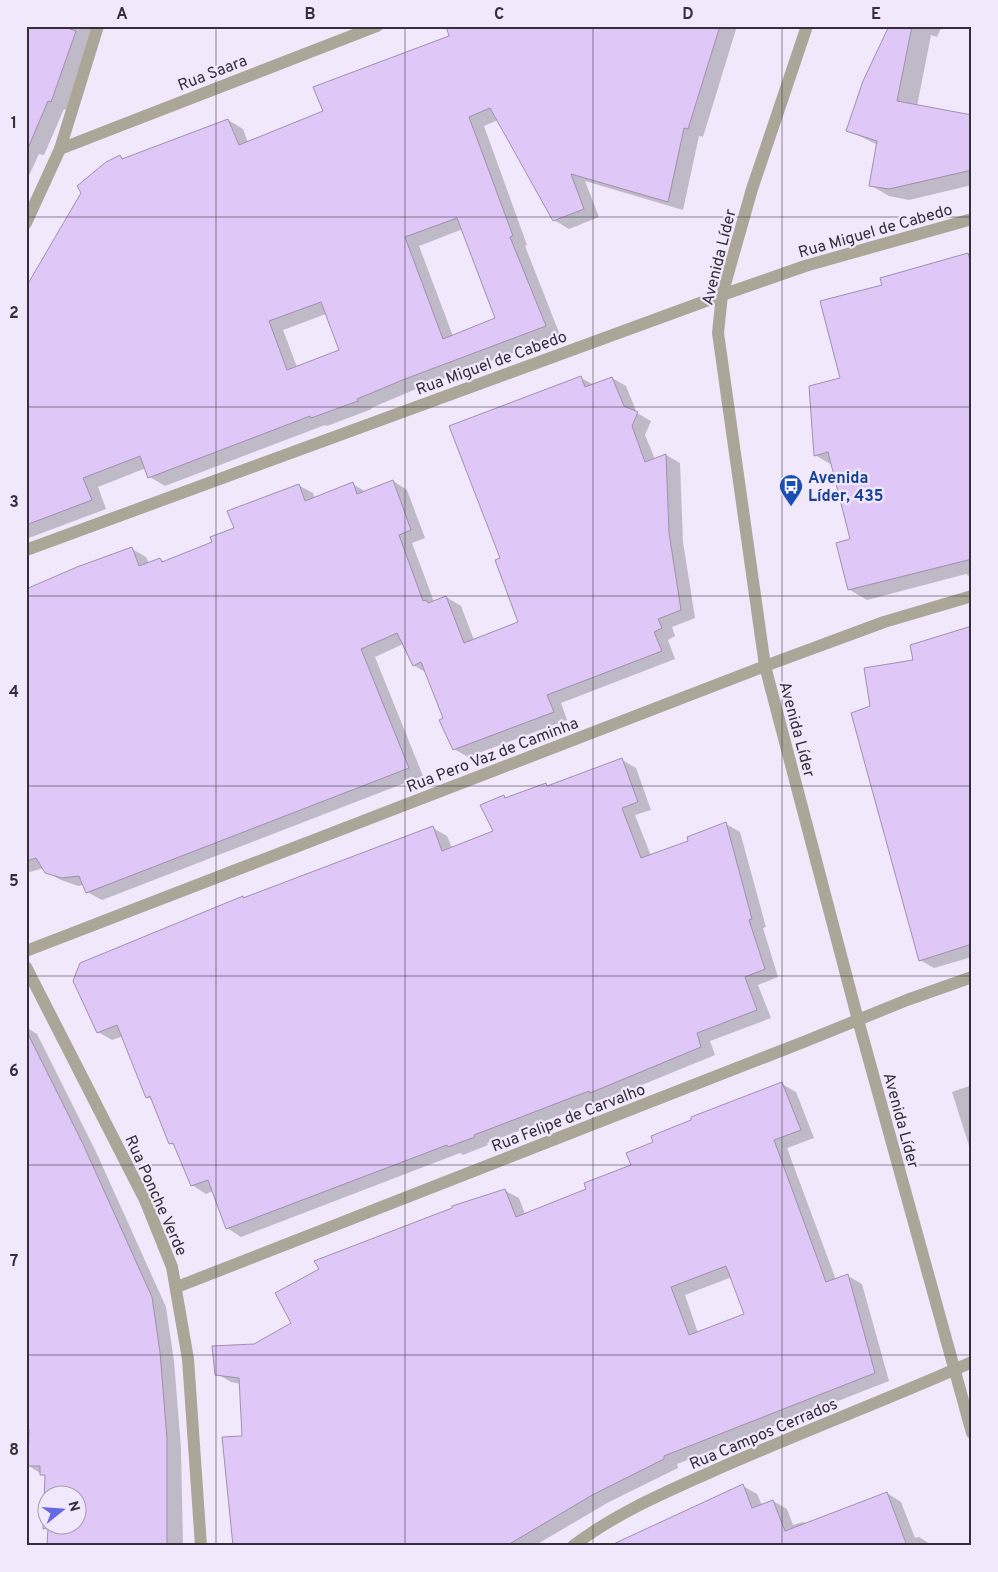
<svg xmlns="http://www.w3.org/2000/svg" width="998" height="1572" font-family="Overpass,sans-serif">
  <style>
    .shadow { fill: #0003; fill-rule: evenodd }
    .building { fill: #dfc7f8; stroke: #9f91ae; fill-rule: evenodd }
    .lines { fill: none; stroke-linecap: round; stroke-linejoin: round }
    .minor { stroke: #aca699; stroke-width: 12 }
    .grid { fill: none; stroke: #352f3b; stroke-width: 1; stroke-opacity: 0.55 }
    .labels { text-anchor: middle; stroke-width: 4.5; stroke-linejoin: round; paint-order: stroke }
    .street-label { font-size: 16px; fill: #352f3b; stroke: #f1e8fb }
    .transit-label { font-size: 16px; font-weight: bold; fill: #164399; stroke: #f1e8fb; text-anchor: start }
    .neatline { fill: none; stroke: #352f3b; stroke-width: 2 }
    .grid-label { font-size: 16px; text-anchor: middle; font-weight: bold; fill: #352f3b }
  </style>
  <rect width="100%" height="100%" fill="#f1e8fb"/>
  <g class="shadow">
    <path d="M 26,26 L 92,26 L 66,110 L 64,109 L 44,155 L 39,154 L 26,182 Z"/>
    <path d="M 464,26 L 737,26 L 703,137 L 699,136 L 683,210 L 585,181 L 599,217 L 569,229 L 554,220 L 498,120 L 484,126 L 527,245 L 525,246 L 560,335 L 421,387 L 371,408 L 372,409 L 327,426 L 325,425 L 165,486 L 150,477 L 146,468 L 98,487 L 106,509 L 26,539 L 26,290 L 120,157 L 125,159 L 228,120 L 243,129 L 248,143 L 325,111 ZM 463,229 L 496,319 L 453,336 L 419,246 ZM 326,314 L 340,351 L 297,367 L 283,330 Z"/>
    <path d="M 890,26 L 942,26 L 937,37 L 931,35 L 917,106 L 971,116 L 972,114 L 972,185 L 909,200 L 889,196 L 870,185 L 878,145 L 847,130 Z"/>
    <path d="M 972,254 L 972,578 L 966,574 L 867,600 L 850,590 L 852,540 L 832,465 L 815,455 L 842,379 L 884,286 L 882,279 Z"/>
    <path d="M 581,378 L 594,385 L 612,378 L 626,386 L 637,413 L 651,421 L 645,435 L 655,459 L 666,455 L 680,463 L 683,542 L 695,618 L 672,627 L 675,636 L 668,640 L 675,659 L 561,703 L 567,720 L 468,757 L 454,749 L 427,673 L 413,665 L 403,644 L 375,657 L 423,776 L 102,900 L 87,892 L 84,885 L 78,886 L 61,880 L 46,872 L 44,868 L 26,873 L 26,613 L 132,549 L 146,557 L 149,563 L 160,559 L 165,562 L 214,543 L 298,485 L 313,493 L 315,499 L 353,484 L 366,492 L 393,481 L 407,490 L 425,538 L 412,543 L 434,602 L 446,597 L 461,606 L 474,640 L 520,622 L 502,559 Z"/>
    <path d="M 972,627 L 972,957 L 934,968 L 920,960 L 872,707 L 915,661 Z"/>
    <path d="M 622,760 L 636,768 L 651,810 L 635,815 L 651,856 L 690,841 L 726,824 L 740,832 L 766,927 L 763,928 L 778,977 L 758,985 L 771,1018 L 710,1041 L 715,1055 L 605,1100 L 603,1099 L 487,1143 L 488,1145 L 463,1155 L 460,1153 L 241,1237 L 227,1228 L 213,1191 L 206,1194 L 192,1185 L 175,1146 L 170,1143 L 153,1100 L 147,1097 L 123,1036 L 112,1040 L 98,1032 L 242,897 L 245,898 L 433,828 L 447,836 L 452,848 L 494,832 L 504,796 L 508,799 L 546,785 L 550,787 Z"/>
    <path d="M 26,1027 L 37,1034 L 97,1154 L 166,1307 L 174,1361 L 181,1448 L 183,1546 L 49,1546 L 49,1531 L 44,1528 L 46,1477 L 29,1466 L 30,1433 L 26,1430 ZM 48,1494 L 78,1494 L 78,1524 L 48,1524 Z"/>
    <path d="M 782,1084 L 796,1092 L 814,1138 L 787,1148 L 836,1280 L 848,1276 L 862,1284 L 889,1381 L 677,1464 L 678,1468 L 609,1502 L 534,1546 L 234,1546 L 243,1437 L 241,1384 L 231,1382 L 217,1374 L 255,1345 L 293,1324 L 454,1209 L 453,1207 L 504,1190 L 519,1198 L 525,1214 L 588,1189 L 632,1166 L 655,1142 ZM 732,1277 L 746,1315 L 698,1333 L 685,1295 Z"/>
    <path d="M 972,1085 L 972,1155 L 952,1092 Z"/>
    <path d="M 743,1486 L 757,1494 L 762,1505 L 773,1501 L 787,1509 L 793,1525 L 803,1522 L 808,1524 L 887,1493 L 901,1502 L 915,1538 L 919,1537 L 933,1546 L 647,1546 Z"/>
  </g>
  <g class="building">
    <path d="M 26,26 L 61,26 L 76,31 L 51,102 L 48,101 L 26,153 Z"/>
    <path d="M 446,26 L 720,26 L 688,129 L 684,128 L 668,202 L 571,174 L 584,209 L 553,221 L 490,108 L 469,117 L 513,236 L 510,237 L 546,326 L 405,379 L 357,399 L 358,401 L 311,418 L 310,416 L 148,478 L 140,456 L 83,478 L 92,500 L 26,525 L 26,287 L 81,193 L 77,186 L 106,162 L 120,155 L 122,159 L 228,119 L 239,145 L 323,111 L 313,87 L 449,36 ZM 457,218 L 495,318 L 443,339 L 405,237 ZM 321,302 L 339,350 L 287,370 L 269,321 Z"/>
    <path d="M 889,26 L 912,26 L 897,101 L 972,115 L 972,170 L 889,189 L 869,186 L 877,141 L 846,131 L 863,81 Z"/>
    <path d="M 968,253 L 972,267 L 972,559 L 848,590 L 836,543 L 850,539 L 828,452 L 814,456 L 809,386 L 840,378 L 820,301 L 882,285 L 880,278 Z"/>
    <path d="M 581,376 L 585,387 L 612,377 L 624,406 L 638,412 L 632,426 L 645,462 L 666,454 L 669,533 L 681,610 L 658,619 L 662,628 L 654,632 L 662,651 L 547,695 L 554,712 L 453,750 L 439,720 L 443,718 L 421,662 L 413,666 L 397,633 L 361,649 L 409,768 L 86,893 L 79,876 L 62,878 L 45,873 L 36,858 L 26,861 L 26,589 L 77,567 L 132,547 L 139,566 L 160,558 L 162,562 L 212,542 L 210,537 L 234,528 L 227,511 L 299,484 L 305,501 L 353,482 L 357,494 L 393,480 L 411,530 L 399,535 L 423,601 L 426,600 L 428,603 L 446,596 L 464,643 L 518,622 L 495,560 L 500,558 L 449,426 Z"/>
    <path d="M 972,626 L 972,944 L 919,961 L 851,713 L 870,706 L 864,668 L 913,660 L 910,645 Z"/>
    <path d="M 622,758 L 638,802 L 622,808 L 641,858 L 688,841 L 687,837 L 726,822 L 752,919 L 749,920 L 765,969 L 745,977 L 757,1010 L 697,1033 L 701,1047 L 590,1093 L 589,1091 L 474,1135 L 475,1137 L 448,1147 L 447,1145 L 226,1229 L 208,1180 L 191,1186 L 173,1143 L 169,1144 L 150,1096 L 146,1098 L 117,1025 L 97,1033 L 73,981 L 80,963 L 243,896 L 243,898 L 433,826 L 442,851 L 493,831 L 480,805 L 504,795 L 505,798 L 546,783 L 547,786 Z"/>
    <path d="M 26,1030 L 83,1144 L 152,1297 L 160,1352 L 167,1439 L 167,1546 L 47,1546 L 48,1528 L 43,1529 L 45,1475 L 40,1475 L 40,1466 L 28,1466 L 29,1429 L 26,1428 ZM 48,1494 L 78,1494 L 78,1524 L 48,1524 Z"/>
    <path d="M 782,1082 L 801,1130 L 774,1140 L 826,1282 L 848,1274 L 875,1373 L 664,1456 L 664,1459 L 594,1494 L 506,1546 L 233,1546 L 222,1437 L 242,1436 L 239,1378 L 215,1375 L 212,1346 L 254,1344 L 291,1323 L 275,1293 L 319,1269 L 314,1261 L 452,1208 L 452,1206 L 505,1189 L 516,1217 L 586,1189 L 584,1183 L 631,1165 L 626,1153 L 653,1142 L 651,1136 L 691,1120 L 691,1117 ZM 726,1266 L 744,1314 L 689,1335 L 671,1287 Z"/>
    <path d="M 743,1484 L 752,1508 L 773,1500 L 785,1531 L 887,1492 L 907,1546 L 609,1546 Z"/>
  </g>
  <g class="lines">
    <g class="minor">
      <path d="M 807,26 L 752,189 L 722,295 L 718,333 L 765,666 L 858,1020 L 972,1433"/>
      <path d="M 60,149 L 377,26"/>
      <path d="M 26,223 L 60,149 L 98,26"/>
      <path d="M 26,550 L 722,295 L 805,266 L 972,219"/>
      <path d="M 26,951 L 765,666 L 884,622 L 972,596"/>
      <path d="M 26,967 L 145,1200 L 172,1267 L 188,1359 L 201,1546"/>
      <path d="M 177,1287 L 806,1041 L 907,1000 L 972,977"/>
      <path d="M 573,1546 C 616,1513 664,1493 713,1471 C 799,1433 886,1400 972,1362"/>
    </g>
  </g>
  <path class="grid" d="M 216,26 L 216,1546M 405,26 L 405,1546M 593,26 L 593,1546M 782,26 L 782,1546M 26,217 L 972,217M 26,407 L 972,407M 26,596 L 972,596M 26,786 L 972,786M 26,976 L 972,976M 26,1165 L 972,1165M 26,1355 L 972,1355"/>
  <defs>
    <g id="bus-pin" transform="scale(1.25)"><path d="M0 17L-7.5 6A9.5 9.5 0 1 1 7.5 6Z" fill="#1a4fb4" stroke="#f1e8fb"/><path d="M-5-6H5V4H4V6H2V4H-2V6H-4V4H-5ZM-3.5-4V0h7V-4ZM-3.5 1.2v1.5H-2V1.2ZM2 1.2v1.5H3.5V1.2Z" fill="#fff"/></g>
  </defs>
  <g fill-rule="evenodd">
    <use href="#bus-pin" x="791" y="486"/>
  </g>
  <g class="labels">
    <g class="street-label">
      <text transform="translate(212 72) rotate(-21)" y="6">Rua Saara</text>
      <text transform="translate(875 230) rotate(-16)" y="6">Rua Miguel de Cabedo</text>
      <text transform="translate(718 257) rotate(-76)" y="6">Avenida Líder</text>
      <text transform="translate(491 362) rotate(-20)" y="6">Rua Miguel de Cabedo</text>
      <text transform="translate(798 729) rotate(75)" y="6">Avenida Líder</text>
      <text transform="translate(492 754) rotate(-21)" y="6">Rua Pero Vaz de Caminha</text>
      <text transform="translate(568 1117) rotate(-21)" y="6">Rua Felipe de Carvalho</text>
      <text transform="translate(902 1120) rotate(75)" y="6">Avenida Líder</text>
      <text transform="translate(157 1195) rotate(66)" y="6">Rua Ponche Verde</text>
      <text transform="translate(763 1433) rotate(-23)" y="6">Rua Campos Cerrados</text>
    </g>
    <g class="transit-label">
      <text x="808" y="483">Avenida<tspan x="808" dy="18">Líder, 435</tspan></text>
    </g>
  </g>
  <rect width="998" height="1572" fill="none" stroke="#f1e8fb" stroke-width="55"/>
  <g transform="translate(62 1510) rotate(73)"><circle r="24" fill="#f1e8fb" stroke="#a69eae"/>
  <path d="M0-4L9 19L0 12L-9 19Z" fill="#6569e2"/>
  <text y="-8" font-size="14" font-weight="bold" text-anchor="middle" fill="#352f3b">N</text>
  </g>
  <rect x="28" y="28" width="942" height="1516" class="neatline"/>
  <g class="grid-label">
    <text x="122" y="19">A</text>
    <text x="310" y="19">B</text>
    <text x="499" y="19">C</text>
    <text x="688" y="19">D</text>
    <text x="876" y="19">E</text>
    <text x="14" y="128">1</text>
    <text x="14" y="318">2</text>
    <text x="14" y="507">3</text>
    <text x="14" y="697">4</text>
    <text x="14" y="886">5</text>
    <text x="14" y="1076">6</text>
    <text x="14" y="1266">7</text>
    <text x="14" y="1455">8</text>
  </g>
</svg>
